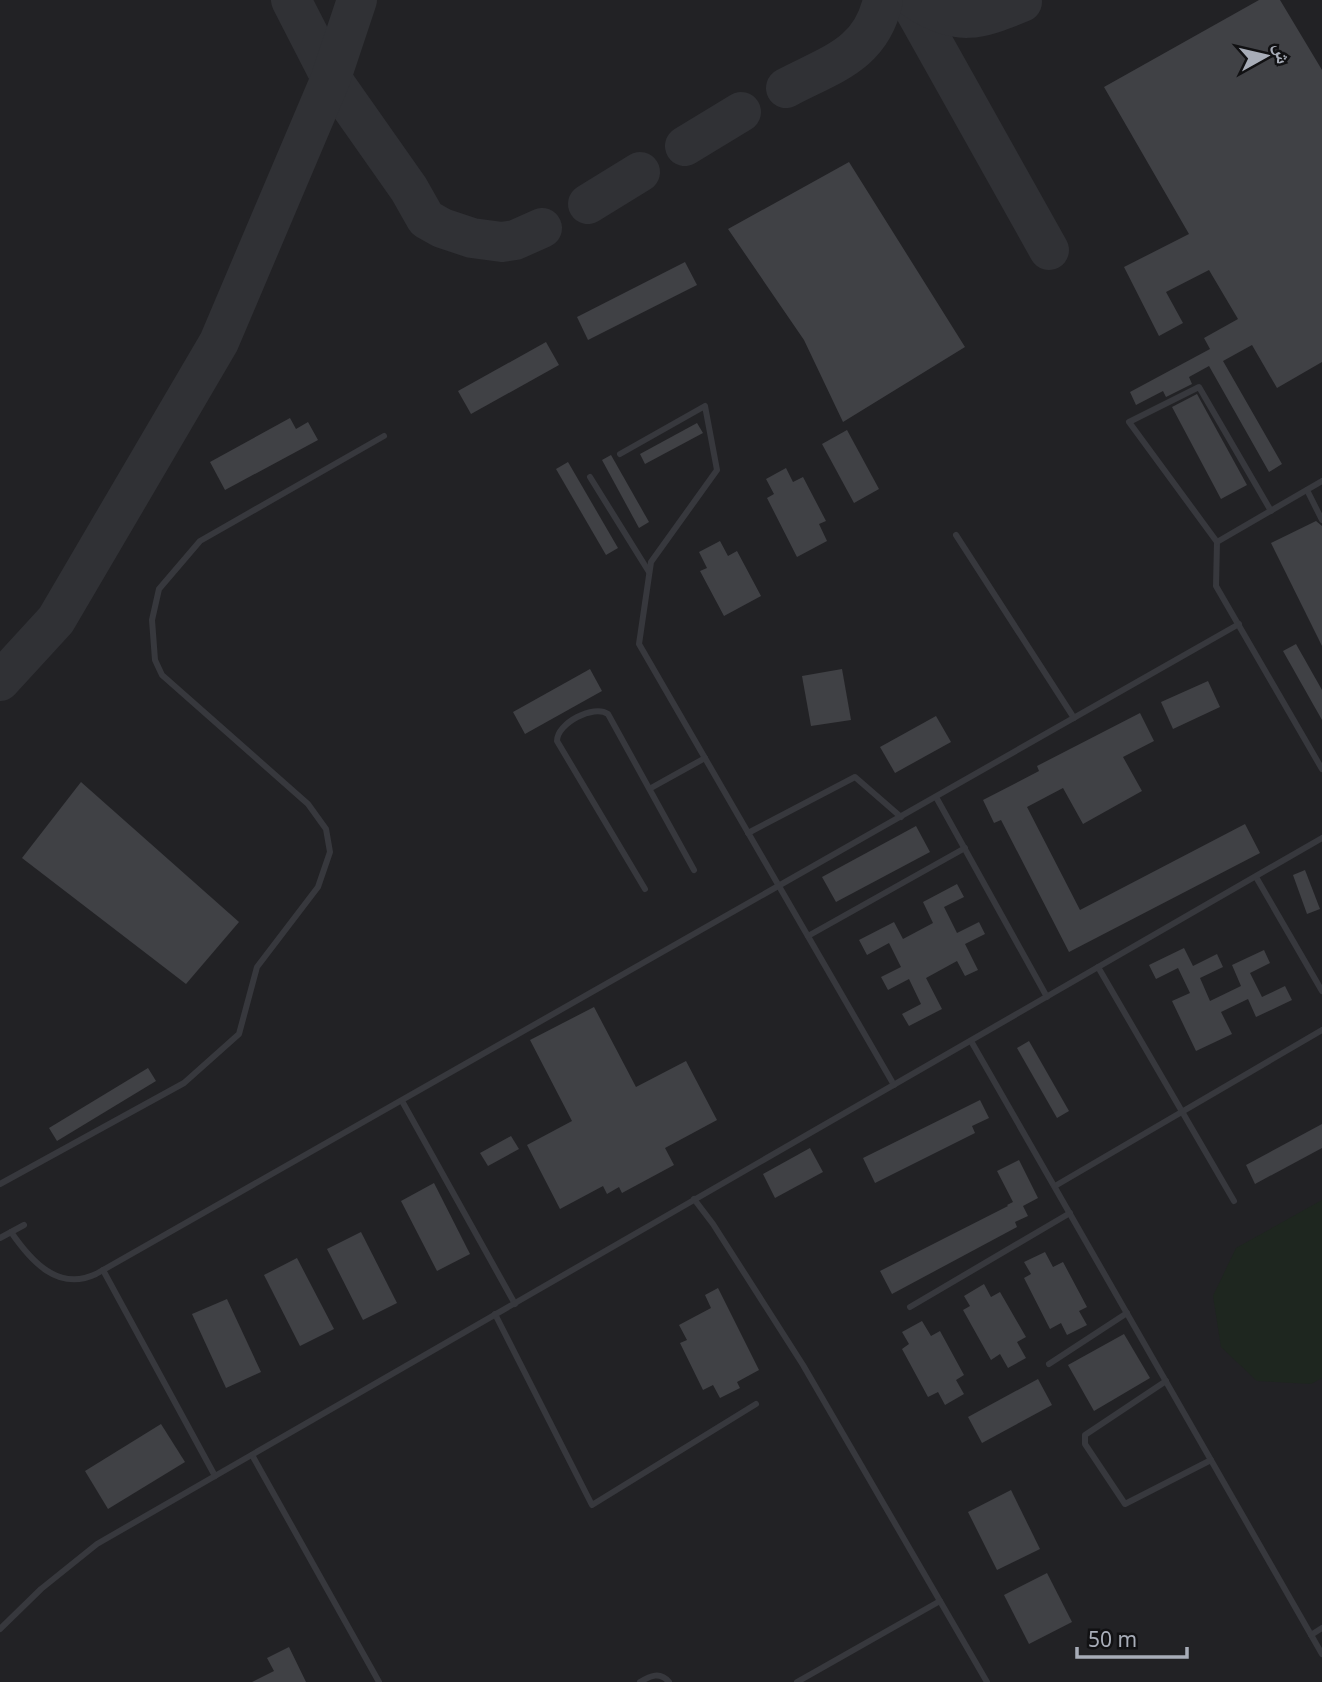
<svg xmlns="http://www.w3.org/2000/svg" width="1322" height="1682" font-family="'Noto Sans','Noto Naskh Arabic',sans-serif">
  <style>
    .built { fill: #222225 }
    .green { fill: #1e261f }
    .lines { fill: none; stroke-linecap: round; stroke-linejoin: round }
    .taxiway { stroke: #303135; stroke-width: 40 }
    .building { fill: #404145 }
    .service { stroke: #37383d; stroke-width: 6 }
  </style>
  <rect width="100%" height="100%" fill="#161618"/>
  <rect class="built" x="0" y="0" width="1322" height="1682"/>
  <path class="green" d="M 1322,1200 L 1322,1378 L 1311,1384 L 1257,1381 L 1221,1347 L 1213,1296 L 1236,1248 Z"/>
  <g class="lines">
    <g class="taxiway">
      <path d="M 291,0 L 331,78 L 409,189 L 426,219 L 442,228 L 472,238 L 502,242 L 515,240 L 542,228"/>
      <path d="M 909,0 L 1049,250"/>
      <path d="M 916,0 C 958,27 978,20 1022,2"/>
      <path d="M 786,88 C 831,64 871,55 883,0"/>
      <path d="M 685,146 L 741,112"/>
      <path d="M 588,204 L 640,172"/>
      <path d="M 0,681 L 56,620 L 219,342 L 331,78 L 357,0"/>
    </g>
  </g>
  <g class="building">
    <path d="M 1259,0 L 1280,0 L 1322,70 L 1322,362 L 1277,388 L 1252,345 L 1223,361 L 1282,464 L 1269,472 L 1209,366 L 1189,377 L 1192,384 L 1166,397 L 1163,391 L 1136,405 L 1130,392 L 1210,349 L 1204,338 L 1238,319 L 1209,270 L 1166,292 L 1183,323 L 1159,336 L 1124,267 L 1189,234 L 1104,87 Z"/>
    <path d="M 849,162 L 965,347 L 843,422 L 804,340 L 728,229 Z"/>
    <path d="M 685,262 L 697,285 L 588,340 L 577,317 Z"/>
    <path d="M 546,342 L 559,365 L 471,414 L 458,391 Z"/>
    <path d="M 1197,394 L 1247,485 L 1221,499 L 1172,407 Z"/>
    <path d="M 290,418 L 296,429 L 308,422 L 318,440 L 225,490 L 210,462 Z"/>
    <path d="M 697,423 L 703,433 L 645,464 L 640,454 Z"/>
    <path d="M 847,430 L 879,489 L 854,503 L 822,444 Z"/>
    <path d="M 611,455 L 649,522 L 639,528 L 602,460 Z"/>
    <path d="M 568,462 L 618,548 L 606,555 L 556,469 Z"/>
    <path d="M 786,468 L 793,482 L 803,477 L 826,521 L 819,524 L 827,541 L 797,557 L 767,498 L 774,494 L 766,479 Z"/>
    <path d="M 1316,521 L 1322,526 L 1322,646 L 1271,543 Z"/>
    <path d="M 720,541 L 728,556 L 737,551 L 761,596 L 724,616 L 700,571 L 707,568 L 699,552 Z"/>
    <path d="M 1296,644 L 1322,690 L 1322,720 L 1283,651 Z"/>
    <path d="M 590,669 L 602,691 L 525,734 L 513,712 Z"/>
    <path d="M 842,669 L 851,720 L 811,726 L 802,676 Z"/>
    <path d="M 1208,681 L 1220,707 L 1173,729 L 1161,702 Z"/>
    <path d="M 1140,713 L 1154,741 L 1123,757 L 1142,791 L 1083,824 L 1063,788 L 1027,807 L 1080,910 L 1245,824 L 1260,853 L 1069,952 L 1001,820 L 994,823 L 983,800 L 1039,771 L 1037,766 Z"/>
    <path d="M 936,716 L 951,742 L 895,773 L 880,747 Z"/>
    <path d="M 81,782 L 239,922 L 186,984 L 22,858 Z"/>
    <path d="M 916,826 L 930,852 L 836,902 L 822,877 Z"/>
    <path d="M 1305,870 L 1320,909 L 1307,914 L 1293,875 Z"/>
    <path d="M 957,884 L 964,897 L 944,907 L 957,933 L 979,922 L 985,934 L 965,944 L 978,970 L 965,976 L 957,961 L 926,978 L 942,1009 L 909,1026 L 902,1014 L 921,1004 L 909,979 L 888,990 L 881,977 L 901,967 L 889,943 L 867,955 L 859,940 L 894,922 L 903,939 L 933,923 L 923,902 Z"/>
    <path d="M 1184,948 L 1193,966 L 1217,954 L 1223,967 L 1200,978 L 1210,1001 L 1241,986 L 1232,965 L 1264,950 L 1270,963 L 1250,973 L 1262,997 L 1285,986 L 1292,1000 L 1256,1017 L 1248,999 L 1221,1012 L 1232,1034 L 1196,1051 L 1172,1001 L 1190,993 L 1178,968 L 1156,979 L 1149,965 Z"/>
    <path d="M 594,1007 L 636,1087 L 686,1061 L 717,1120 L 665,1148 L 674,1165 L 622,1193 L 619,1187 L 607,1194 L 603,1186 L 560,1209 L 527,1145 L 572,1121 L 530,1040 Z"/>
    <path d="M 1029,1041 L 1069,1111 L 1057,1118 L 1017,1048 Z"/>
    <path d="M 148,1068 L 156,1081 L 57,1141 L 49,1128 Z"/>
    <path d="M 980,1100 L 989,1118 L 972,1126 L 975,1133 L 875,1183 L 863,1158 Z"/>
    <path d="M 1322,1124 L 1322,1148 L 1255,1184 L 1246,1165 Z"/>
    <path d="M 511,1136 L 519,1149 L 488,1166 L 480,1153 Z"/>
    <path d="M 810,1148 L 823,1172 L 775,1198 L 763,1174 Z"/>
    <path d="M 1019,1160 L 1038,1198 L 1023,1206 L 1028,1216 L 1015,1222 L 1017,1227 L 892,1294 L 880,1271 L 1008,1206 L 1007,1205 L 1013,1202 L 997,1171 Z"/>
    <path d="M 434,1183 L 470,1254 L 437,1271 L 401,1201 Z"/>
    <path d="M 361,1232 L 397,1303 L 363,1320 L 327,1249 Z"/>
    <path d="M 1045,1252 L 1053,1267 L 1063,1262 L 1087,1307 L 1079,1311 L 1087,1325 L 1067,1335 L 1061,1323 L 1050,1329 L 1024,1278 L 1031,1274 L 1024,1262 Z"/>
    <path d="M 297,1258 L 334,1329 L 300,1346 L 264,1275 Z"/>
    <path d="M 984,1284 L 991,1297 L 1000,1292 L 1026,1337 L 1017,1342 L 1026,1358 L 1008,1368 L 1000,1354 L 991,1360 L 963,1310 L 970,1306 L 964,1296 Z"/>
    <path d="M 718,1288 L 759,1370 L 737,1382 L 740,1388 L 720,1398 L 713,1385 L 703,1390 L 680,1343 L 687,1340 L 679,1325 L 711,1308 L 705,1295 Z"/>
    <path d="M 227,1299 L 261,1372 L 226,1388 L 192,1314 Z"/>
    <path d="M 922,1321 L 931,1336 L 940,1331 L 964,1375 L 956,1380 L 964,1394 L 945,1405 L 938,1392 L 928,1397 L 902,1349 L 909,1344 L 902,1332 Z"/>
    <path d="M 1124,1334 L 1150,1378 L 1094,1411 L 1068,1365 Z"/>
    <path d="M 1038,1379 L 1052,1405 L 982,1443 L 968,1417 Z"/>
    <path d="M 161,1424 L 185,1462 L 108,1509 L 85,1471 Z"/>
    <path d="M 1011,1490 L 1040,1549 L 997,1570 L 968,1512 Z"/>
    <path d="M 1047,1573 L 1072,1622 L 1029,1644 L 1004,1595 Z"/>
    <path d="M 289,1647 L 306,1682 L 252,1682 L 274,1671 L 267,1658 Z"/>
  </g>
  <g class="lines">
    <g class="service">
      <path d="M 620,454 L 705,406 L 717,470 L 651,562 L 639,644 L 894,1085"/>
      <path d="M 590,477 L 649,572"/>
      <path d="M 1307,490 L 1322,520"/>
      <path d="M 1271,511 L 1199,387 L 1129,422 L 1217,542 L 1216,586 L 1322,769"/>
      <path d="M 956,535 L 1074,718"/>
      <path d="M 1217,542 L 1322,481"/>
      <path d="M 651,788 L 705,758"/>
      <path d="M 936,797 L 1047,997"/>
      <path d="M 748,833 L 855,777 L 901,817"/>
      <path d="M 1256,877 L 1322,991"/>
      <path d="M 645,889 L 557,741 C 557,723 594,704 608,714 L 694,870"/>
      <path d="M 808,936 L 965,848"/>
      <path d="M 1098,967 L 1234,1201"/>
      <path d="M 971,1041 L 1322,1654"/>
      <path d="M 402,1101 L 515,1304"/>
      <path d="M 0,1184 L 184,1083 L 239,1034 L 257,967 L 318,887 L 330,852 L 326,829 L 308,804 L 162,675 L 155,660 L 152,620 L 159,589 L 200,541 L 384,436"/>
      <path d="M 1055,1186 L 1322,1030"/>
      <path d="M 694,1199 L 713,1224 L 803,1365 L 987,1682"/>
      <path d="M 11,1232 C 31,1261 58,1292 96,1274 L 1239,624"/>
      <path d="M 0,1238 L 24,1225"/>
      <path d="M 103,1270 L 215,1476"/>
      <path d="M 910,1307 L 1070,1213"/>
      <path d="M 495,1314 L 592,1505 L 756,1404"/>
      <path d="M 1049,1364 L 1127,1313"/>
      <path d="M 1166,1381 L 1085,1435 L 1085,1444 L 1125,1504 L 1211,1460"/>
      <path d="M 252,1455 L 379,1682"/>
      <path d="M 0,1629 L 41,1589 L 97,1544 L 1322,838"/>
      <path d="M 1311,1635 L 1322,1628"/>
      <path d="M 640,1682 C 650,1676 660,1671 669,1682"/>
      <path d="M 797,1682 L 940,1601"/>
    </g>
  </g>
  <g transform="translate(1266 56) rotate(82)" stroke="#111113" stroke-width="5" paint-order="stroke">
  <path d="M0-5L12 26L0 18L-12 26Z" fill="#a8adb8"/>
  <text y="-10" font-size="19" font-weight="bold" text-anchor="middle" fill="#a8adb8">ش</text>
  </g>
  <path d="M1077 1647v10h110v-10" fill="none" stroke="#a8adb8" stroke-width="3.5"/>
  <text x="1088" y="1647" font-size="21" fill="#a8adb8" stroke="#111113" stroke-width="5" paint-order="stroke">50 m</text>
</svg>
